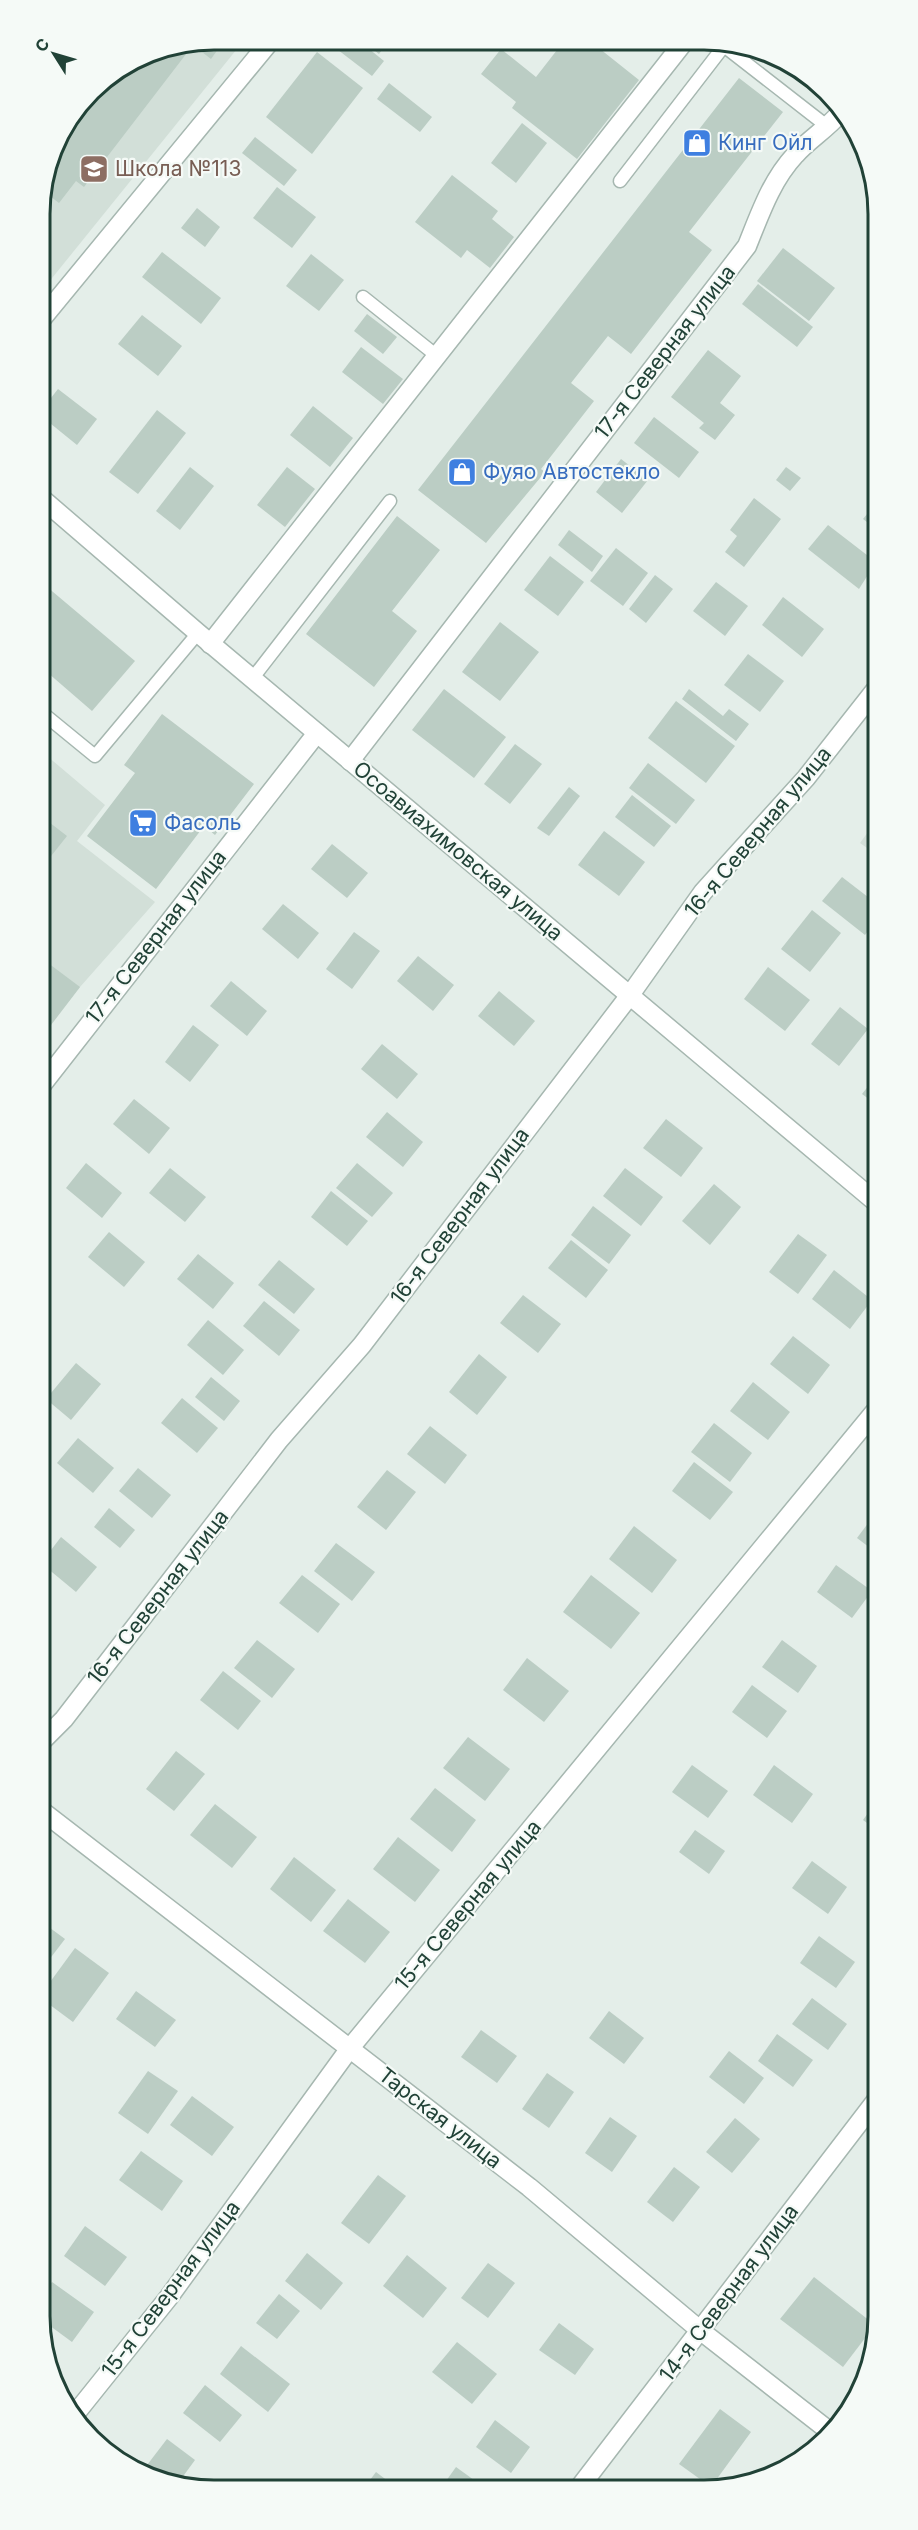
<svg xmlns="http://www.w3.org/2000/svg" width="918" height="2530" font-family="Inter,sans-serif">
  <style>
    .built { fill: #d2dfd8 }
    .building { fill: #bbcdc4 }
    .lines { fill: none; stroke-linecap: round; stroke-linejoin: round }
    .service-casing { stroke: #a6b7b0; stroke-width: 15 }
    .minor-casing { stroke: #a6b7b0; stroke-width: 21 }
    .tertiary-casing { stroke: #a6b7b0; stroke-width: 21 }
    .service { stroke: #fff; stroke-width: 12 }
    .minor { stroke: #fff; stroke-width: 18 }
    .tertiary { stroke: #fff; stroke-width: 18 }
    .labels { text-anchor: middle; stroke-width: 4.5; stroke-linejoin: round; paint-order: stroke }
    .shop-label { font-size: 21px; fill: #366cbe; stroke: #f5faf7; text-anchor: start }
    .education-label { font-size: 21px; fill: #785e54; stroke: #f5faf7; text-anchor: start }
    .street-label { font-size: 21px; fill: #214237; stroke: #f5faf7 }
    .rim { fill: none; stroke: #214237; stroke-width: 3 }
  </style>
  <rect width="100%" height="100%" fill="#e4eee9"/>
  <g class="built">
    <path d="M 213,39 L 245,39 L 40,293 L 39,202 L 57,136 L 147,52 Z"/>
    <path d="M 40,750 L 105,805 L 77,841 L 155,902 L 80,987 L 41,1038 Z"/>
    <path d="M 876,821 L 877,855 L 860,843 Z"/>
  </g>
  <g class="building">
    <path d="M 213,39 L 221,45 L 211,59 L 193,45 L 84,187 L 76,181 L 59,203 L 42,190 L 57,136 L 98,82 L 147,52 Z"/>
    <path d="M 325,40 L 358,40 L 384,61 L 372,76 Z"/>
    <path d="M 361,40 L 389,40 L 379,54 Z"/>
    <path d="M 564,41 L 590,41 L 639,80 L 577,159 L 512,108 L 516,102 L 481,74 L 501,49 L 536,77 Z"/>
    <path d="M 317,52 L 363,88 L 312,154 L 266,117 Z"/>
    <path d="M 739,78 L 783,112 L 689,232 L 712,250 L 631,354 L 608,336 L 571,383 L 594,401 L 541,469 L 545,472 L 486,543 L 418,490 Z"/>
    <path d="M 389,83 L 432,117 L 420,132 L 377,99 Z"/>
    <path d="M 522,123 L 547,143 L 516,183 L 491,163 Z"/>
    <path d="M 255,137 L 297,170 L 284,186 L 242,153 Z"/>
    <path d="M 452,175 L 498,211 L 492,219 L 514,237 L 490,268 L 467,250 L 461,258 L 415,222 Z"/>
    <path d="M 277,187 L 316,217 L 292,248 L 253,218 Z"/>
    <path d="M 197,208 L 220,227 L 205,247 L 181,228 Z"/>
    <path d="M 783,248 L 835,288 L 809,321 L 757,281 Z"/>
    <path d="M 162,252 L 221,298 L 201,324 L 142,277 Z"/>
    <path d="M 311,254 L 344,280 L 319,311 L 286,286 Z"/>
    <path d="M 758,284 L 813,327 L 797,347 L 742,304 Z"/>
    <path d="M 367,314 L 397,337 L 383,354 L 354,331 Z"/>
    <path d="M 142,315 L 182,346 L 158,376 L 118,344 Z"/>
    <path d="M 361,347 L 403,379 L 383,404 L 342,372 Z"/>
    <path d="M 708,350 L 741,376 L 720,403 L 735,415 L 715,440 L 699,428 L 704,423 L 671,397 Z"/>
    <path d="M 876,354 L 876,370 L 868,362 Z"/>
    <path d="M 58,389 L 97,419 L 77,445 L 40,415 L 40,412 Z"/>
    <path d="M 313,406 L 353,438 L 330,467 L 290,435 Z"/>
    <path d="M 157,410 L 186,433 L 138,494 L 109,472 Z"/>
    <path d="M 654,417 L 699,452 L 679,478 L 634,443 Z"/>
    <path d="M 621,459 L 648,480 L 622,513 L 596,492 Z"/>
    <path d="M 190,467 L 214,486 L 180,530 L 156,511 Z"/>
    <path d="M 287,467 L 315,489 L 285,527 L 257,505 Z"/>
    <path d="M 786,467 L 801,478 L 790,491 L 776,480 Z"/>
    <path d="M 754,498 L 781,519 L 744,567 L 725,552 L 737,536 L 730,530 Z"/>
    <path d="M 876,503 L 876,529 L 863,519 Z"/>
    <path d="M 397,516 L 440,550 L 392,611 L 417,631 L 374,687 L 306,634 Z"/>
    <path d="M 828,525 L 876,562 L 859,589 L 808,549 Z"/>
    <path d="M 569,530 L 603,556 L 592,572 L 558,545 Z"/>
    <path d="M 616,548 L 648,573 L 623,606 L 590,581 Z"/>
    <path d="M 550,556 L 584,582 L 558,616 L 524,590 Z"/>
    <path d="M 655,575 L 673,589 L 646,623 L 629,609 Z"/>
    <path d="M 40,581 L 135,661 L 92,711 L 40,666 Z"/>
    <path d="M 716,582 L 748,606 L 725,636 L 693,611 Z"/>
    <path d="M 783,597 L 824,629 L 802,657 L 762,625 Z"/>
    <path d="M 500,622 L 539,652 L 500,701 L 462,672 Z"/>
    <path d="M 748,654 L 784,681 L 760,712 L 724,685 Z"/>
    <path d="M 444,689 L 506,737 L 474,778 L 412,730 Z"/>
    <path d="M 689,689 L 723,716 L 729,709 L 749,724 L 736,741 L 682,699 Z"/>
    <path d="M 676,701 L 735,746 L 706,783 L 648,738 Z"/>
    <path d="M 162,714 L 254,784 L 215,835 L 204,826 L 156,889 L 87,836 L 135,773 L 124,765 Z"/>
    <path d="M 515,744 L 542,764 L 510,804 L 484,784 Z"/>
    <path d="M 648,763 L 695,800 L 676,824 L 629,788 Z"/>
    <path d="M 569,787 L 580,796 L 549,836 L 537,828 Z"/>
    <path d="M 632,795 L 671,826 L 654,847 L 615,817 Z"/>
    <path d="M 45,819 L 67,836 L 40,870 L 40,826 Z"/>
    <path d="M 604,831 L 645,862 L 619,896 L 578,865 Z"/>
    <path d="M 332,844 L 368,873 L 347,898 L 311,869 Z"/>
    <path d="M 842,877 L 877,904 L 877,919 L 865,935 L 822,901 Z"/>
    <path d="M 283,904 L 319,933 L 298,959 L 262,929 Z"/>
    <path d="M 812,910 L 841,933 L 810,972 L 781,949 Z"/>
    <path d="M 354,932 L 380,951 L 352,989 L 326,969 Z"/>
    <path d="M 418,956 L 454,985 L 433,1011 L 397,981 Z"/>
    <path d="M 40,957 L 80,987 L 41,1038 Z"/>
    <path d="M 768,967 L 810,1000 L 785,1031 L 744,999 Z"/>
    <path d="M 231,981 L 267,1011 L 247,1036 L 210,1006 Z"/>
    <path d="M 499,991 L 535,1021 L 514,1046 L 478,1016 Z"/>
    <path d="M 840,1007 L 868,1029 L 839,1066 L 811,1044 Z"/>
    <path d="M 193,1025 L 219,1045 L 190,1082 L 165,1062 Z"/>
    <path d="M 382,1044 L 418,1074 L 397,1099 L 361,1069 Z"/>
    <path d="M 877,1075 L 877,1105 L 862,1094 Z"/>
    <path d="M 134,1099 L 170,1128 L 149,1154 L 113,1124 Z"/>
    <path d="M 387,1112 L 423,1142 L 403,1167 L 366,1137 Z"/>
    <path d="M 666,1119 L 703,1148 L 681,1177 L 643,1148 Z"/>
    <path d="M 86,1163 L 122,1193 L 102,1218 L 66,1188 Z"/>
    <path d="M 357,1163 L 393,1193 L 372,1217 L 336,1188 Z"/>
    <path d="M 170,1168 L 206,1197 L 185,1222 L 149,1193 Z"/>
    <path d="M 625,1168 L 663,1197 L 641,1226 L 603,1196 Z"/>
    <path d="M 714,1184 L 741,1207 L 710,1245 L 682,1221 Z"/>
    <path d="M 331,1191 L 368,1221 L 347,1246 L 311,1217 Z"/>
    <path d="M 593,1206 L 631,1235 L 609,1264 L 571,1235 Z"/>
    <path d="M 109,1232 L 145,1262 L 124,1287 L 88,1257 Z"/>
    <path d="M 798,1234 L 827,1255 L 798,1294 L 769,1272 Z"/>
    <path d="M 571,1240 L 608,1270 L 586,1298 L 548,1268 Z"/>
    <path d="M 198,1254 L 234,1283 L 213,1309 L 177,1279 Z"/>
    <path d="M 279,1260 L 315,1289 L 294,1314 L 258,1285 Z"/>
    <path d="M 834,1270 L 872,1300 L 850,1329 L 812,1299 Z"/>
    <path d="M 523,1295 L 561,1324 L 538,1353 L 500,1323 Z"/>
    <path d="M 264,1301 L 300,1330 L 279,1356 L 243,1326 Z"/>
    <path d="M 208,1320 L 244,1350 L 223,1375 L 187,1345 Z"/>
    <path d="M 793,1336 L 830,1365 L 808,1394 L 770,1364 Z"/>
    <path d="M 479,1354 L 507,1377 L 477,1415 L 449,1392 Z"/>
    <path d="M 76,1363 L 101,1384 L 71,1420 L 46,1399 Z"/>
    <path d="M 211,1377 L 240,1401 L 224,1421 L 195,1397 Z"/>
    <path d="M 753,1382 L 790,1412 L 768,1440 L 730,1411 Z"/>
    <path d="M 182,1398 L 218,1428 L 197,1453 L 161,1423 Z"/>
    <path d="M 714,1423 L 752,1453 L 730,1482 L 691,1452 Z"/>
    <path d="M 430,1426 L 467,1455 L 445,1484 L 407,1454 Z"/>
    <path d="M 78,1438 L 114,1468 L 93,1493 L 57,1463 Z"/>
    <path d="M 694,1462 L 733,1492 L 710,1520 L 672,1491 Z"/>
    <path d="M 138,1468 L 171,1495 L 152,1518 L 119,1491 Z"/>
    <path d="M 387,1470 L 416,1492 L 386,1530 L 357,1507 Z"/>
    <path d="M 109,1508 L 135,1530 L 120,1548 L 94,1527 Z"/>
    <path d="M 872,1518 L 877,1523 L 878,1554 L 857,1538 Z"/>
    <path d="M 634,1526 L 677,1560 L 652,1593 L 609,1559 Z"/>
    <path d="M 61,1537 L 97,1567 L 76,1592 L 41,1563 Z"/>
    <path d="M 336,1543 L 375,1572 L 352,1601 L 314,1571 Z"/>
    <path d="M 836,1565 L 872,1591 L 852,1618 L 817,1592 Z"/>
    <path d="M 302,1575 L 340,1604 L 318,1633 L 279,1603 Z"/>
    <path d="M 591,1575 L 640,1613 L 611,1649 L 563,1612 Z"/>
    <path d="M 257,1640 L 295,1669 L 272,1698 L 234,1668 Z"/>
    <path d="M 782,1640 L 817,1666 L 798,1693 L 762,1667 Z"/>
    <path d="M 527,1658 L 569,1691 L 544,1722 L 503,1690 Z"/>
    <path d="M 223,1671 L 261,1701 L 238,1730 L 200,1700 Z"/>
    <path d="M 752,1685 L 787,1711 L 767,1738 L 732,1712 Z"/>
    <path d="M 468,1737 L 510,1769 L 485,1801 L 443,1768 Z"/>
    <path d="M 176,1751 L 205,1774 L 174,1811 L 146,1789 Z"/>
    <path d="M 692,1765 L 728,1791 L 708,1818 L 672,1792 Z"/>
    <path d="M 774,1765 L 813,1794 L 792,1823 L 753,1795 Z"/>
    <path d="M 435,1788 L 476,1820 L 452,1852 L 410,1819 Z"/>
    <path d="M 878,1799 L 878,1831 L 863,1820 Z"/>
    <path d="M 215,1804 L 257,1837 L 232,1868 L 190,1835 Z"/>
    <path d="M 695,1830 L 725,1851 L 709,1874 L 679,1852 Z"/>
    <path d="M 398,1837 L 440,1870 L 415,1902 L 373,1869 Z"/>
    <path d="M 294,1857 L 336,1890 L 311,1922 L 270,1889 Z"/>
    <path d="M 812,1861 L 847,1887 L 828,1914 L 792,1888 Z"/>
    <path d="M 348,1899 L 390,1932 L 365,1963 L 323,1931 Z"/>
    <path d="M 42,1922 L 65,1939 L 42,1969 Z"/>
    <path d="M 819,1936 L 855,1962 L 836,1988 L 800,1963 Z"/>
    <path d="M 75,1948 L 109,1973 L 73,2022 L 42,1999 L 42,1993 Z"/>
    <path d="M 136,1991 L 176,2020 L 155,2047 L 116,2019 Z"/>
    <path d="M 812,1998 L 847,2024 L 828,2050 L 792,2024 Z"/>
    <path d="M 609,2011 L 644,2038 L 624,2064 L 589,2038 Z"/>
    <path d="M 481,2030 L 517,2056 L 497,2083 L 461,2057 Z"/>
    <path d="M 777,2034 L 813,2060 L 793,2087 L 758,2061 Z"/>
    <path d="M 729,2051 L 764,2078 L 744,2104 L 709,2077 Z"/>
    <path d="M 148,2071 L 178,2091 L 148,2134 L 118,2113 Z"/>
    <path d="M 547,2073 L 574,2092 L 549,2128 L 522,2109 Z"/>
    <path d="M 192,2096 L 234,2127 L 212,2156 L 170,2125 Z"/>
    <path d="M 610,2117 L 637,2136 L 612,2172 L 585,2153 Z"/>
    <path d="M 735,2118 L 760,2139 L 732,2173 L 706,2152 Z"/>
    <path d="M 141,2151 L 183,2181 L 162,2211 L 119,2180 Z"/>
    <path d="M 674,2167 L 700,2187 L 673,2222 L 647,2202 Z"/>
    <path d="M 378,2175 L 406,2196 L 369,2244 L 341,2223 Z"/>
    <path d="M 878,2191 L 878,2208 L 870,2202 Z"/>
    <path d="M 85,2226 L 127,2257 L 105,2286 L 64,2256 Z"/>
    <path d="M 307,2253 L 343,2283 L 321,2310 L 285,2281 Z"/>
    <path d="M 407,2255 L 447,2288 L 423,2318 L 383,2286 Z"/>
    <path d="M 488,2263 L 515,2283 L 488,2318 L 461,2298 Z"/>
    <path d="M 814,2277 L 875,2325 L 843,2367 L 780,2319 Z"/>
    <path d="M 52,2282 L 94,2312 L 72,2342 L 42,2320 L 42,2294 Z"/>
    <path d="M 279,2294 L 300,2311 L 277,2339 L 256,2323 Z"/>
    <path d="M 559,2323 L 594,2349 L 575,2375 L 539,2350 Z"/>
    <path d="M 457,2342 L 497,2374 L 472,2404 L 432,2372 Z"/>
    <path d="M 241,2346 L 290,2384 L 268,2412 L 220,2374 Z"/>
    <path d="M 205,2385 L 242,2415 L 220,2442 L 183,2413 Z"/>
    <path d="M 720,2409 L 751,2432 L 711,2487 L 679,2464 Z"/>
    <path d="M 495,2420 L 530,2447 L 511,2473 L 476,2447 Z"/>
    <path d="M 167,2439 L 195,2460 L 176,2486 L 144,2469 Z"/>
    <path d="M 456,2467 L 485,2488 L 441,2488 Z"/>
    <path d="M 376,2472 L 397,2488 L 364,2488 Z"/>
  </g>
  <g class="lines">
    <g class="service-casing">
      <g id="service">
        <path d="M 724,46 L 828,127"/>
        <path d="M 620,181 L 727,42"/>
        <path d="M 363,297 L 437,356"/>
        <path d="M 252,679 L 390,501"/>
        <path d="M 40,711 L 95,756 L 198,633"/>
      </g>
    </g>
    <g class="minor-casing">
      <g id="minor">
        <path d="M 40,321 L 272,39"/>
        <path d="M 210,644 L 684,42"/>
        <path d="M 350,761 L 747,246 C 760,214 771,181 795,155 C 809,139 827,129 840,113"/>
        <path d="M 41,1086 L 317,733"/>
        <path d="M 42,1741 L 64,1719 L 279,1440 L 362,1345 L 630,995 L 703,892 L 806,778 L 876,689"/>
        <path d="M 42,1811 L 529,2187 L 701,2331 L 833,2434"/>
        <path d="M 76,2413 L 169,2297 L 350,2048 L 877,1409"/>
        <path d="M 579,2488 L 878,2098"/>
      </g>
    </g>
    <g class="tertiary-casing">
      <path id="tertiary" d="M 40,497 L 198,633 L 877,1203"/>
    </g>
    <use href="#service" class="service"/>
    <use href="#minor" class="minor"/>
    <use href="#tertiary" class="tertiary"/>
  </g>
  <defs>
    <g id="shop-square" transform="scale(1.5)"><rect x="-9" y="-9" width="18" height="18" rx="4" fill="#3f7fe0" stroke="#f5faf7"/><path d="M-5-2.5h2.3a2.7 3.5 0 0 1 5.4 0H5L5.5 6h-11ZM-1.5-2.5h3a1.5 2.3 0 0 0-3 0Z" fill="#fff"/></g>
    <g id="school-square" transform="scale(1.5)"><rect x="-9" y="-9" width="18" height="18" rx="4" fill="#8d6e63" stroke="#f5faf7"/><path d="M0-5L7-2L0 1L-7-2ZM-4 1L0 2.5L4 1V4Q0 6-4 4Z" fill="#fff"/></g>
    <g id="supermarket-square" transform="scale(1.5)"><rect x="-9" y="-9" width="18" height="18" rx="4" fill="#3f7fe0" stroke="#f5faf7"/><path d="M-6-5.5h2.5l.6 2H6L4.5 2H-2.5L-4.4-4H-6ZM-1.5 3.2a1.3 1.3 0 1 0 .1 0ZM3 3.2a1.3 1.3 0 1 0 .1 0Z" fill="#fff"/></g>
  </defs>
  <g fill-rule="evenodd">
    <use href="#shop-square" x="697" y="143"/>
    <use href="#school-square" x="94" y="169"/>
    <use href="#shop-square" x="462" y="472"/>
    <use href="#supermarket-square" x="143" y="823"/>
  </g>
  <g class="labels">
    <g class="shop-label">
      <text x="718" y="150">Кинг Ойл</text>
      <text x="483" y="479">Фуяо Автостекло</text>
      <text x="164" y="830">Фасоль</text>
    </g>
    <g class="education-label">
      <text x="115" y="176">Школа №113</text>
    </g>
    <g class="street-label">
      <text transform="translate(665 352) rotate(-52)" y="7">17-я Северная улица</text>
      <text transform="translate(758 832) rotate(-50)" y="7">16-я Северная улица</text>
      <text transform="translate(458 851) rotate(40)" y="7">Осоавиахимовская улица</text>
      <text transform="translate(156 937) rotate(-52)" y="7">17-я Северная улица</text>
      <text transform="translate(460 1216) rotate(-53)" y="7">16-я Северная улица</text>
      <text transform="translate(158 1597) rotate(-52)" y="7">16-я Северная улица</text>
      <text transform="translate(468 1905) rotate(-50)" y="7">15-я Северная улица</text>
      <text transform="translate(440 2118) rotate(38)" y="7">Тарская улица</text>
      <text transform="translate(171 2289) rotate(-53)" y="7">15-я Северная улица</text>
      <text transform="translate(729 2293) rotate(-53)" y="7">14-я Северная улица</text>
    </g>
  </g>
  <path d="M0 0H918V2530H0ZM214 50H704A164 164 0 0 1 868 214V2316A164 164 0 0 1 704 2480H214A164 164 0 0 1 50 2316V214A164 164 0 0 1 214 50Z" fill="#f5faf7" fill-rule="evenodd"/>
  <path class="rim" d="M214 50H704A164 164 0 0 1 868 214V2316A164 164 0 0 1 704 2480H214A164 164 0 0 1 50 2316V214A164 164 0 0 1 214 50Z"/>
  <g transform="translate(54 54) rotate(307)" stroke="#f5faf7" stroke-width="4.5" paint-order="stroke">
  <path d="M0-4.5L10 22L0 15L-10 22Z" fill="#214237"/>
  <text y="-9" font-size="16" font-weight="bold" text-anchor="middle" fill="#214237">С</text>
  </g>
</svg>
